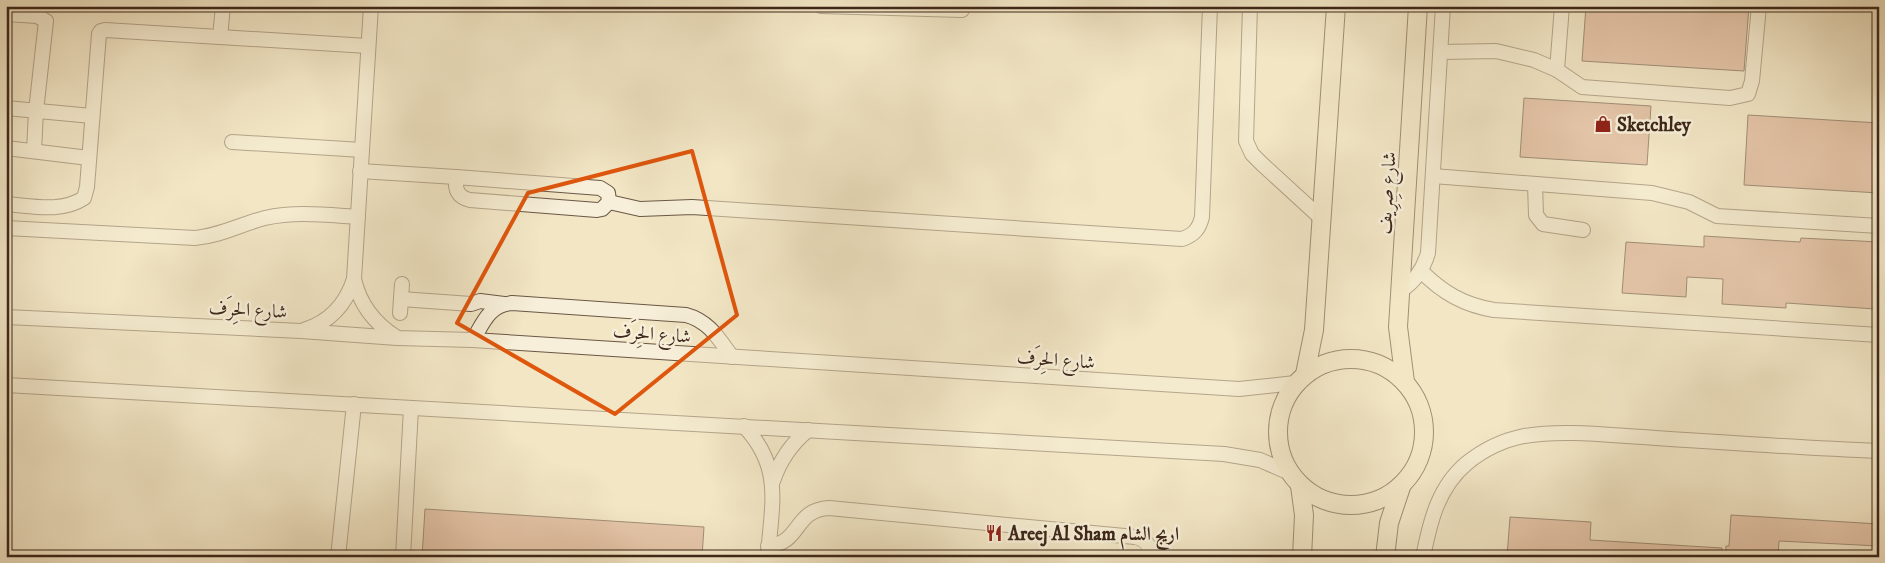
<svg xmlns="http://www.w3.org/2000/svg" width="1885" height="563" font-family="'IM FELL DW Pica',Amiri,serif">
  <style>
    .building { fill: #d59f87; stroke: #3d271a }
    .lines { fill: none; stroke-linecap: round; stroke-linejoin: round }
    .minor-casing { stroke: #6a5745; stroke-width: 16 }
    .major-casing { stroke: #3d271a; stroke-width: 20 }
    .minor { stroke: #f7efd9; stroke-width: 14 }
    .major { stroke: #f2e6c5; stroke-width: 18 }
    .marked { fill: none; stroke: #df560d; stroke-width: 4; stroke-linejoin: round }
    .labels { text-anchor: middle; stroke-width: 5; stroke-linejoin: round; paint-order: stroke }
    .poi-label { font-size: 19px; font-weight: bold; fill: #3d271a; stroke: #f7efd9; text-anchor: start }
    .street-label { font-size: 19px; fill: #3d271a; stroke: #f7efd9 }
  </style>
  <rect width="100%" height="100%" fill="#f2e6c5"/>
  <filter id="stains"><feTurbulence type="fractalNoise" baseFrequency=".004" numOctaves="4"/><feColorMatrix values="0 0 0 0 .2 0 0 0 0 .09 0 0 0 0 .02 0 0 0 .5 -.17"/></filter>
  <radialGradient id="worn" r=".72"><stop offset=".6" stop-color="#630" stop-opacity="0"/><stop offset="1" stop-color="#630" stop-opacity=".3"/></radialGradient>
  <g class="building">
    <path d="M 1586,6 L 1749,6 L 1744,71 L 1582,61 Z"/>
    <path d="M 1524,98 L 1651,106 L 1647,165 L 1520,157 Z"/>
    <path d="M 1748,115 L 1879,123 L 1879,193 L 1744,185 Z"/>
    <path d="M 1704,236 L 1800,242 L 1801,238 L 1879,242 L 1875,309 L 1786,303 L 1786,308 L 1722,304 L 1723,279 L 1687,277 L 1686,297 L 1622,293 L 1626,242 L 1704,247 Z"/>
    <path d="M 425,509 L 704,527 L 702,557 L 422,557 Z"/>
    <path d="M 1731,515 L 1879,524 L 1879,546 L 1779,541 L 1778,557 L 1725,557 L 1726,546 L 1729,546 Z"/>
    <path d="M 1510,517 L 1591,522 L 1590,540 L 1722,548 L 1722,557 L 1507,557 Z"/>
  </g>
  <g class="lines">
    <g class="minor-casing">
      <g id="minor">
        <path d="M 821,6 L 962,10"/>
        <path d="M 1250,6 L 1246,141 L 1252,154 L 1262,164 L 1321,218"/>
        <path d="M 6,14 L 37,16 L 46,21 L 36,111 L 34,151"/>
        <path d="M 220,37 L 223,6"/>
        <path d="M 1441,52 L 1496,51 L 1534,60 L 1557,70 L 1582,87 L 1730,98 L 1748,94 L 1752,81 L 1759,6"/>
        <path d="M 1557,70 L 1562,6"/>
        <path d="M 6,108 L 92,116"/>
        <path d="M 232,142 L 362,150"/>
        <path d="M 6,148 L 89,158"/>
        <path d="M 360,171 L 456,177"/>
        <path d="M 1433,176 L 1652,193 L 1689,202 L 1717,216 L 1879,226"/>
        <path d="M 456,177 L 600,188 L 608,193 L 609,202 L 602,209 L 597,210 L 470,200 C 457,197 455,189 456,177 Z"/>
        <path d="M 1535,184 L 1536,215 L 1543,224 L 1583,230"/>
        <path d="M 609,202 L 640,209 L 692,207 L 1182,239 C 1194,235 1199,229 1202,217 L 1210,6"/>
        <path d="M 6,204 C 33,206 61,213 84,198 L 87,187 L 99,34 L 101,31 L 105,30 L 368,46"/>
        <path d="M 6,228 L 195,238 C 220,236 241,224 265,218 C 296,211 327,215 358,217"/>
        <path d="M 1421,271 C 1443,293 1464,305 1494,310 L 1879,335"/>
        <path d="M 354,279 C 360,305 374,323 396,337"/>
        <path d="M 1400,291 C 1415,282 1423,270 1428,253 L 1443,6"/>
        <path d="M 401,299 L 471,304 L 480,301 L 504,304"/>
        <path d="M 400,313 L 402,284"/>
        <path d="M 6,317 L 301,331 L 397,338 L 473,340 L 1239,389 L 1295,383"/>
        <path d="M 304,330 C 330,322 346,304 354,279 L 371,6"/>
        <path d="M 473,340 C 483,323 489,305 512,303 L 686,315 C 709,321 719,339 732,357"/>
        <path d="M 6,385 L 1224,454 L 1260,460 L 1290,473"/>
        <path d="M 744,426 C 784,469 771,505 768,557"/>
        <path d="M 773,481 C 780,460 791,444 808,430"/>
        <path d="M 768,546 C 802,543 793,510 829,508 L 1135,537 C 1146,539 1151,546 1151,557"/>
        <path d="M 338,557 L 354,404"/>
        <path d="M 403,557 L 411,408"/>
        <path d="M 1423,557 C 1430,522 1438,487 1467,463 C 1483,450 1504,440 1524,436 C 1566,429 1614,436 1656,438 C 1730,443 1804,448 1879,451"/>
      </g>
    </g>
    <g class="major-casing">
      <g id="major">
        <circle cx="1351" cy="432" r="73"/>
        <path d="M 1305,374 L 1314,330 L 1336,6"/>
        <path d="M 1405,382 L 1398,327 L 1418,6"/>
        <path d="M 1300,486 L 1304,515 L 1302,557"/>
        <path d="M 1385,557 L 1389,523 L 1401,487"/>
      </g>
    </g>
    <use href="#minor" class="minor"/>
    <use href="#major" class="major"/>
  </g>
  <path d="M0 0H1885V563H0ZM 692,151 L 737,315 L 615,414 L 457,323 L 528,193 Z" fill="#f2e6c5" fill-opacity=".55" fill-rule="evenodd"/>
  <path class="marked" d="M 692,151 L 737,315 L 615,414 L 457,323 L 528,193 Z"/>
  <defs>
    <g id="shop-bare" transform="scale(1.35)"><path d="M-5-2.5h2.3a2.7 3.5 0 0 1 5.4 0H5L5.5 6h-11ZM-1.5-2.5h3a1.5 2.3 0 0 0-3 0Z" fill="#8f2418" stroke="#f7efd9" stroke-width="2.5" paint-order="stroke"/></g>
    <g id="restaurant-bare" transform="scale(1.35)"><path d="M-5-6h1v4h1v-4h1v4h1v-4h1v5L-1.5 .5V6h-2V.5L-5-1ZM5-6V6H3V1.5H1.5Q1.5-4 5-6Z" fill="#8f2418" stroke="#f7efd9" stroke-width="2.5" paint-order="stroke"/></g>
  </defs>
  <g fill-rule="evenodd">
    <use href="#shop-bare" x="1603" y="124"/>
    <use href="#restaurant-bare" x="994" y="533"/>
  </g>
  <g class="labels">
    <g class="poi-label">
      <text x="1617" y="131">Sketchley</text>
      <text x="1008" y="540">Areej Al Sham اريج الشام</text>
    </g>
    <g class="street-label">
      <text transform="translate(1386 193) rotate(-86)" y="7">شارع صِرِيف</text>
      <text transform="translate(248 309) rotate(3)" y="7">شارع الحِرَف</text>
      <text transform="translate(652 333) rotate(4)" y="7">شارع الحِرَف</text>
      <text transform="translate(1056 359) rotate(4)" y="7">شارع الحِرَف</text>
    </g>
  </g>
  <rect width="1885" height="563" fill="none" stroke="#f2e6c5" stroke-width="25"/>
  <rect x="8" y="8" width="1870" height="548" fill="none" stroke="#3d271a" stroke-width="2.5"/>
  <rect x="12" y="12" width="1860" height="538" fill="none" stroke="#3d271a"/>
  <rect width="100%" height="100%" filter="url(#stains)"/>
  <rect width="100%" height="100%" fill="url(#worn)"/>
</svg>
